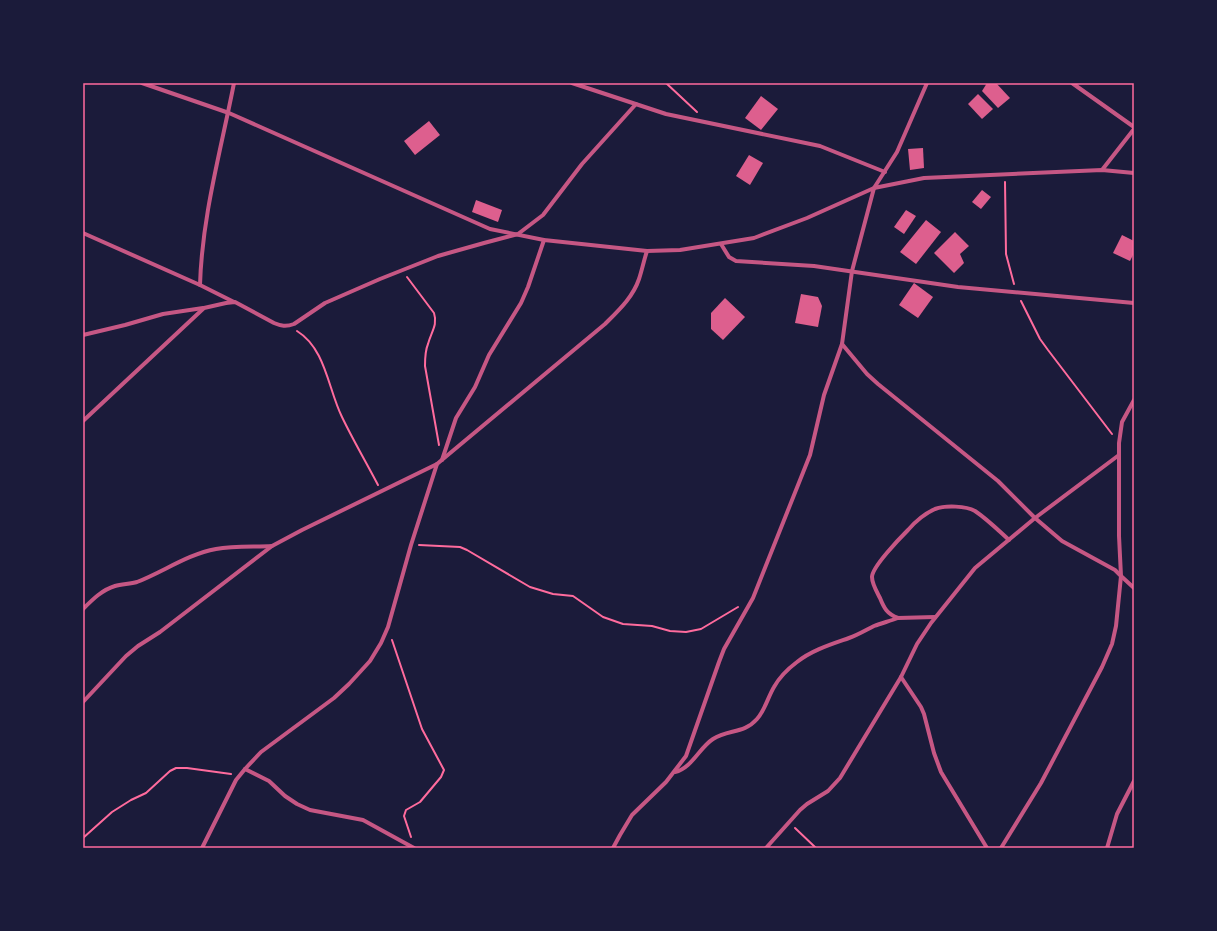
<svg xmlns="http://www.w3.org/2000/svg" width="1217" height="931" font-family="Spectral,serif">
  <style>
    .building { fill: #dd5f8e }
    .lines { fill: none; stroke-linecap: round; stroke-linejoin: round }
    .path { stroke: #ff6b9d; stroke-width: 2 }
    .minor { stroke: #c65784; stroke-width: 4 }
    .neatline { fill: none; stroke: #ff6b9d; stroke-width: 1.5 }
  </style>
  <rect width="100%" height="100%" fill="#1b1b3a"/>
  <g class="building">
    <path d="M 987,83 L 996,83 L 1010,98 L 998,108 L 982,91 Z"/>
    <path d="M 978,94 L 993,109 L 982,119 L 968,104 Z"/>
    <path d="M 761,96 L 778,109 L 761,130 L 745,118 Z"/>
    <path d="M 429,121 L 440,135 L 415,155 L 404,141 Z"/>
    <path d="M 923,148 L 924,168 L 910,170 L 908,149 Z"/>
    <path d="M 749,155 L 763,163 L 750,185 L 736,176 Z"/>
    <path d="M 982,190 L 991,197 L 981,209 L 972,202 Z"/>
    <path d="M 476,200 L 502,210 L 498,222 L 472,212 Z"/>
    <path d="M 906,210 L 916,216 L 904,234 L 894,227 Z"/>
    <path d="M 926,220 L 941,232 L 916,264 L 900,252 Z"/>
    <path d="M 955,232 L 969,246 L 960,254 L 964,263 L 954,273 L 934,253 Z"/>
    <path d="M 1122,235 L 1134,241 L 1134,253 L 1130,261 L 1113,253 Z"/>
    <path d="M 914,283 L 933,297 L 918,318 L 899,305 Z"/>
    <path d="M 801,294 L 818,297 L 822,306 L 818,327 L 795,323 Z"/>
    <path d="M 725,298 L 745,317 L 723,340 L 711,329 L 711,313 Z"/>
  </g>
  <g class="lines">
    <g class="path">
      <path d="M 666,83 L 697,112"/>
      <path d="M 1005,182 L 1006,254 L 1014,284"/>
      <path d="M 407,277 L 434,313 C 438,325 431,332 428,344 C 425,351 425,358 425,366 L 439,445"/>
      <path d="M 1021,301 L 1040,339 L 1048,350 L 1112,434"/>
      <path d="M 297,331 C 326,349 328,389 342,417 C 353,440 366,462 378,485"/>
      <path d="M 419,545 L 460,547 L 467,550 L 530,587 L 553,594 L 573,596 L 603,617 L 623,624 L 652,626 L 670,631 L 686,632 L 701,629 L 738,607"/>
      <path d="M 392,640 L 422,729 L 444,770 L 441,777 L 420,802 L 406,810 L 404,816 L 411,837"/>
      <path d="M 795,828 L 816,848"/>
      <path d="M 83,838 L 112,812 L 131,800 L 146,793 L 170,771 L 176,768 L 187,768 L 231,774"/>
    </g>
    <g class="minor">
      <path d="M 142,83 L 229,113 L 490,229 L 544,240 L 647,251 L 680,250 L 754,238 L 807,218 L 874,188 L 924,178 L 1102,170 L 1134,173"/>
      <path d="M 572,83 L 666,114 L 820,146 L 885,172"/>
      <path d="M 1072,83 L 1134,127"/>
      <path d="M 1102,170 L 1134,129"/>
      <path d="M 83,233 L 200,285 L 234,302"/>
      <path d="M 721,244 L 729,257 L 736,261 L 814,266 L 958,287 L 1134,303"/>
      <path d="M 200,285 C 202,216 221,150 234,83"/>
      <path d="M 83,335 L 125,325 L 163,314 L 203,308"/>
      <path d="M 842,344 L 867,374 L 878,384 L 998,481 L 1035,518 L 1062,541 L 1115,570 L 1121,576 L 1116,626 L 1112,644 L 1102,667 L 1041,783 L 1001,848"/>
      <path d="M 1134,400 L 1122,422 L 1119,443 L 1119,536 L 1121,576 L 1134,588"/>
      <path d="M 83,421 L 204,308 L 226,303 L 235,302 L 274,323 C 281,326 286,327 294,324 L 325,303 L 380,279 L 438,256 L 484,243 L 518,234 L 543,215 L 582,164 L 636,104"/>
      <path d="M 442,460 L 456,418 L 475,387 L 489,355 L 521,303 L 528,287 L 544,240"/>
      <path d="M 83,609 C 93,599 102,590 115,586 C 122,584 130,584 137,582 C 163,572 188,554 216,549 C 234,546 254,547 272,546"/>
      <path d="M 935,617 L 898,618 C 887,614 884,608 880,598 C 877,592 872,584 872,577 C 872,567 900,538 908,530 C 915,522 926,513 935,509 C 946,505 966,506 975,511 C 987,519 998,530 1009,540"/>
      <path d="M 901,677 L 921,707 L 924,714 L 934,753 L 941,772 L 987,848"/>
      <path d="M 83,702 L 126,656 L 138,646 L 160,632 L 272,546 L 302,530 L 437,464 L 605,324 C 619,310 633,297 639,279 C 642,270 644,260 647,251"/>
      <path d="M 245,769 L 269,781 L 285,796 L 297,804 L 310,810 L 363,820 L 414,848"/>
      <path d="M 675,772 C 692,768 699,748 713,739 C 728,729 744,734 757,719 C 765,710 768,697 774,687 C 779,678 789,668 797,662 C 812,650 832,644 849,638 C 858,635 866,630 874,626 C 882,623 890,621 898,618"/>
      <path d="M 202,848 L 236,780 L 245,769 L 261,752 L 334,698 L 349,684 L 370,661 L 381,643 L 388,627 L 411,545 L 437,464"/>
      <path d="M 613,848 L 620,835 L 632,815 L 666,782 L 686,756 L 719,662 L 724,649 L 753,598 L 810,455 L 824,395 L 842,344 L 852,271 L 874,188 L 897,152 L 927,83"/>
      <path d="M 766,848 L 800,810 L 807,804 L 828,791 L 840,778 L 901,677 L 917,644 L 931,623 L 975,568 L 1035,518 L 1119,455"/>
      <path d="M 1107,848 L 1117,814 L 1134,781"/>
    </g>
  </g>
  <rect width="1217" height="931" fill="none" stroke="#1b1b3a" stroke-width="168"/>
  <rect x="84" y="84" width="1049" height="763" class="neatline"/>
</svg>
